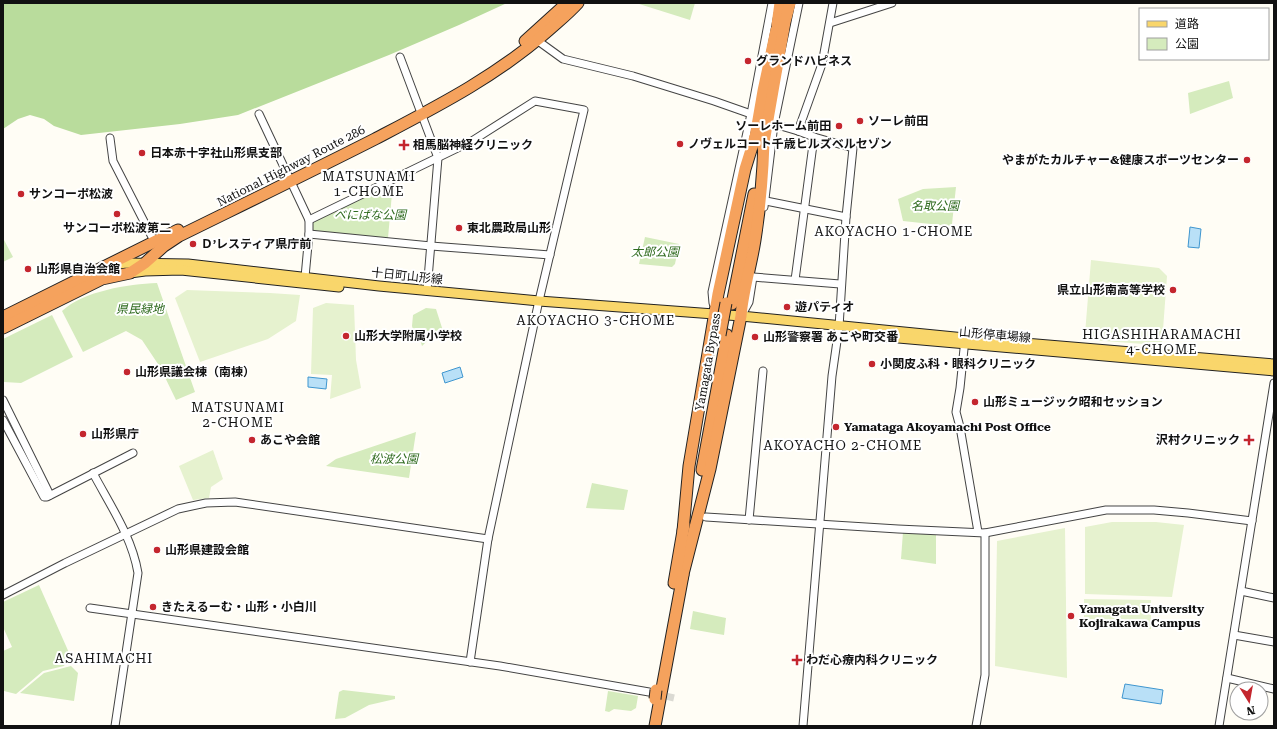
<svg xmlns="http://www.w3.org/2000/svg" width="1277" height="729" font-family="'Roboto Serif','Noto Sans JP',serif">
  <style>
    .green { fill: #d5ebbd }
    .forest { fill: #b9dc9c }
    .pitch { fill: #e6f2cf }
    .water { fill: #b9e0f7; stroke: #3f96cf }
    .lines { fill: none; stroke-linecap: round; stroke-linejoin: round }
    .minor-tunnel { stroke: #dbdad3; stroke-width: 7; stroke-dasharray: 7 3.5; stroke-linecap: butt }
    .minor-casing { stroke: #444; stroke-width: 9 }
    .major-casing { stroke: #222; stroke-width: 11 }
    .highway-casing { stroke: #222; stroke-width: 13 }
    .minor { stroke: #fff; stroke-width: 7 }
    .major { stroke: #f9d66b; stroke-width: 9 }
    .highway { stroke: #f5a25d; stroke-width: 11 }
    .highway-bridge-casing { stroke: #222; stroke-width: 13; stroke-linecap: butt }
    .highway-bridge { stroke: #f5a25d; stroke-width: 11 }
    .poi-dot { fill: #c4262e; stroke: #fff; stroke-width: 1.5 }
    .labels { text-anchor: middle; stroke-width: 4; stroke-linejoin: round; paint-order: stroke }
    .poi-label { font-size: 12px; font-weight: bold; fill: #111; stroke: #fff; text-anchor: start }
    .street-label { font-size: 12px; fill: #111; stroke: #fff }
    .park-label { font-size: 12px; font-style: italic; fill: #2f6b1f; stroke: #fff }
    .neighbourhood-label { font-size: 13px; letter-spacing: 1px; fill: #111; stroke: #fff }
  </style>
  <rect width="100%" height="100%" fill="#fffdf5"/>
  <g class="green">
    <path d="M 636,3 L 695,3 L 690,20 Z"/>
    <path d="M 1229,81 L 1233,98 L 1190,114 L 1188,93 Z"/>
    <path d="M 393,182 L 388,238 L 312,231 L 312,222 Z"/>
    <path d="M 956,187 L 952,224 L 949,226 L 903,221 L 898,199 L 923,189 Z"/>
    <path d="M 645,237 L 679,244 L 675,264 L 672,267 L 639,264 Z"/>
    <path d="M 3,238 L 13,257 L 3,262 Z"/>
    <path d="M 157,283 L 195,392 L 176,400 L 160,367 L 142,340 L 126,331 L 83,352 L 62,311 C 84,291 128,284 157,283 Z"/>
    <path d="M 426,308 L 436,309 L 444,334 L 429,339 L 422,346 L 419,336 L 415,337 L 412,326 L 413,315 Z"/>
    <path d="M 52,315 L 73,357 L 21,383 L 4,382 L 3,380 L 3,339 Z"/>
    <path d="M 416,432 L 409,478 L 326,466 L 336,459 Z"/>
    <path d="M 592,483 L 628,490 L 624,510 L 586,508 Z"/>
    <path d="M 903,532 L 936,535 L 936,564 L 901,559 Z"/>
    <path d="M 39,585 L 70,655 L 64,666 L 43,671 L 16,694 L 4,691 L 3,689 L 3,651 L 12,647 L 3,627 L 3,602 Z"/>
    <path d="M 693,611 L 726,618 L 724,635 L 690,629 Z"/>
    <path d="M 71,666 L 78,673 L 74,701 L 20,693 L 44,673 Z"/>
    <path d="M 343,690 L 395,696 L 395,699 L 369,705 L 345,718 L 335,719 L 339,692 Z"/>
    <path d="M 608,691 L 638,696 L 636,708 L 631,711 L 614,709 L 609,712 L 605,711 Z"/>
  </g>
  <path class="forest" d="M 3,3 L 507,3 L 459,25 L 389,55 L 238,115 L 180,124 L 81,135 L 54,126 L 44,119 L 30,115 L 18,119 L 3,129 Z"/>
  <g class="pitch">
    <path d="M 1091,260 L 1159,268 L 1167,276 L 1162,343 L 1157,345 L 1091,340 L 1085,334 Z"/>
    <path d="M 187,290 L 270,293 L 300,295 L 296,321 L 268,339 L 200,362 L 175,298 Z"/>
    <path d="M 326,303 L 354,305 L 356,360 L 361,388 L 330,399 L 332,375 L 311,374 L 313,308 Z"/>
    <path d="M 213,450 L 223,479 L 211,487 L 209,498 L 193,500 L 179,466 Z"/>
    <path d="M 1112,522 L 1156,522 L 1184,525 L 1172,597 L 1085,594 L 1085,527 Z"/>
    <path d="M 1065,528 L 1067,678 L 995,666 L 997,541 Z"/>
    <path d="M 1084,599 L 1151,600 L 1151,629 L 1084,629 Z"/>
  </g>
  <g class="water">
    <path d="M 1190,227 L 1201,229 L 1199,248 L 1188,247 Z"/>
    <path d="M 460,367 L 463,377 L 445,383 L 442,373 Z"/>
    <path d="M 308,377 L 327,379 L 326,389 L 308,387 Z"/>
    <path d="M 1125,684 L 1163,690 L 1161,704 L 1122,698 Z"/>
  </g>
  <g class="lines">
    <path class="minor-tunnel" d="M 657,694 L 674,698"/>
    <g class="minor-casing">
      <g id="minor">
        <path d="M 830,23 L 892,3"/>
        <path d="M 534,38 L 563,59 L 633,76 L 714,101 L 751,114"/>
        <path d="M 400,57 L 438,158 L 427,291"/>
        <path d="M 259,114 L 309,220 L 309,234 L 305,277"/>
        <path d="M 774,124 L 798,131 L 814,137 L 853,148 L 846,217 L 839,327 L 832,376 L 803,726"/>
        <path d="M 798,131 L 822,64 L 833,3"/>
        <path d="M 110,138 L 113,161 L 154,241"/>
        <path d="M 766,201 L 846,217"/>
        <path d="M 764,207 L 774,124 L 799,3"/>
        <path d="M 309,220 L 472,141 L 535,101 L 584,110 L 538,305 L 488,539 L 470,662"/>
        <path d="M 309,234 L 431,246 L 550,255"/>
        <path d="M 753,277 L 840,284"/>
        <path d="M 795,280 L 814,137"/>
        <path d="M 713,303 L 712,292 L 751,114 L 772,3"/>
        <path d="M 744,311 L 749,302 L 753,277"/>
        <path d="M 965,339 L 960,388 L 956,412 L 960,427 L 978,532"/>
        <path d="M 3,400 L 50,495"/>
        <path d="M 3,420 L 44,497 L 47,497 L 133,453"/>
        <path d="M 93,473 C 110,505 132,537 138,573 L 115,726"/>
        <path d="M 706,517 L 898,529 L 985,533 L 1106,510 L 1154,510 L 1188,513 L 1252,521"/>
        <path d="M 749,520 L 763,371"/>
        <path d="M 1241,591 L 1274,598"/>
        <path d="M 3,595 L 65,563 L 178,509 L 206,503 L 235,502 L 488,539"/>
        <path d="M 90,608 L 500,666 L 649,692"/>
        <path d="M 1234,635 L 1274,642"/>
        <path d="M 1227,678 L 1274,689"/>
        <path d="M 976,726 L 985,675 L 985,533"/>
        <path d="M 1219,726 L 1274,383"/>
      </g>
    </g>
    <g class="major-casing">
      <g id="major">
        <path d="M 112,265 L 126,263 L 188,264 L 379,286 L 539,301 L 741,316 L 965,338 L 1274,364"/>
        <path d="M 130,273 L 145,271 L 181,270 L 339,287"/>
        <path d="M 887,337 L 1274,371"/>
      </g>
    </g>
    <g class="highway-casing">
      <g id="highway">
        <path d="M 777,25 L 780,3"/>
        <path d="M 525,41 L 567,3"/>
        <path d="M 754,143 L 763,91 L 776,30"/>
        <path d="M 763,148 L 785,22 L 790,3"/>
        <path d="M 732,304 L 754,194"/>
        <path d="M 3,317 L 178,230"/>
        <path d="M 3,328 L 102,279 L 130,273 L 145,263 L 164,246 L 179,236 C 244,204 310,172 375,139 C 436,107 497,76 549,30 C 559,21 569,13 578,3"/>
        <path d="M 702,470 L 727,335"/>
        <path d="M 683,531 L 689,466 L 718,294 L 745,169 L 755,137"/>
        <path d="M 681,582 L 710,469 L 741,316 C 743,291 751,266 755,240 C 760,208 763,175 764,142"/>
        <path d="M 674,583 L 684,525"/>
        <path d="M 655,726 L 683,575"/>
      </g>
    </g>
    <use href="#minor" class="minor"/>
    <use href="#major" class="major"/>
    <use href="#highway" class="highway"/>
    <g class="highway-bridge-casing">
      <g id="highway-bridge">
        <path d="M 720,335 L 726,303"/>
        <path d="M 655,699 L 656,690"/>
      </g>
    </g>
    <use href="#highway-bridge" class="highway-bridge"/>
  </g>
  <g class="poi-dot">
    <circle cx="748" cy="61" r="4"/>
    <circle cx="860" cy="121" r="4"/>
    <circle cx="839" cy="126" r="4"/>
    <circle cx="680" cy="144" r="4"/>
    <path d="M402 139h4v4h4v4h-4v4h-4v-4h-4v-4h4z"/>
    <circle cx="142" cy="153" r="4"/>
    <circle cx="1247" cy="160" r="4"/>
    <circle cx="21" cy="194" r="4"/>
    <circle cx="117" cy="214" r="4"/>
    <circle cx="459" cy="228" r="4"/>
    <circle cx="193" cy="244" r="4"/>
    <circle cx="28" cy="269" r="4"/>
    <circle cx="1173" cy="290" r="4"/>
    <circle cx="787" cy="307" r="4"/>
    <circle cx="346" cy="336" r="4"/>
    <circle cx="755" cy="337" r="4"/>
    <circle cx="872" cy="364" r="4"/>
    <circle cx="127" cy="372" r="4"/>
    <circle cx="975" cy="402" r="4"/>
    <circle cx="836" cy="427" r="4"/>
    <circle cx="83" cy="434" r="4"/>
    <circle cx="252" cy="440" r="4"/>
    <path d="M1247 434h4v4h4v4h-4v4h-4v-4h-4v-4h4z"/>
    <circle cx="157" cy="550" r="4"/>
    <circle cx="153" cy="607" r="4"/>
    <circle cx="1071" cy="616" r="4"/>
    <path d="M795 654h4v4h4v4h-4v4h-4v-4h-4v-4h4z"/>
  </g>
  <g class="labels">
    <g class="poi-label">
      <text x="756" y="65">グランドハピネス</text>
      <text x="868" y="125">ソーレ前田</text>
      <text x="831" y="130" text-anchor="end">ソーレホーム前田</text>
      <text x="688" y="148">ノヴェルコート千歳ヒルズベルセゾン</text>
      <text x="413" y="149">相馬脳神経クリニック</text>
      <text x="150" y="157">日本赤十字社山形県支部</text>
      <text x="1239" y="164" text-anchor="end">やまがたカルチャー&amp;健康スポーツセンター</text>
      <text x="29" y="198">サンコーポ松波</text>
      <text x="117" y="232" text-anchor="middle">サンコーポ松波第二</text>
      <text x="467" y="232">東北農政局山形</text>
      <text x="201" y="248">Ｄ’レスティア県庁前</text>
      <text x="36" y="273">山形県自治会館</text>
      <text x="1165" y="294" text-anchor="end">県立山形南高等学校</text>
      <text x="795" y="311">遊パティオ</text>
      <text x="354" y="340">山形大学附属小学校</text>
      <text x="763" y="341">山形警察署 あこや町交番</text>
      <text x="880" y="368">小関皮ふ科・眼科クリニック</text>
      <text x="135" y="376">山形県議会棟（南棟）</text>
      <text x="983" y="406">山形ミュージック昭和セッション</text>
      <text x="844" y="431">Yamataga Akoyamachi Post Office</text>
      <text x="91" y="438">山形県庁</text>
      <text x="260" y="444">あこや会館</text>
      <text x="1240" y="444" text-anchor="end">沢村クリニック</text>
      <text x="165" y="554">山形県建設会館</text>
      <text x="161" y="611">きたえるーむ・山形・小白川</text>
      <text x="1079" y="613">Yamagata University<tspan x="1079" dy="14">Kojirakawa Campus</tspan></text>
      <text x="806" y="664">わだ心療内科クリニック</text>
    </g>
    <g class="street-label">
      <text transform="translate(291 166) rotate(-27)" y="4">National Highway Route 286</text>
      <text transform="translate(407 276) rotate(6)" y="4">十日町山形線</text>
      <text transform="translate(995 335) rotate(5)" y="4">山形停車場線</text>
      <text transform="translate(708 362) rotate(-80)" y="4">Yamagata Bypass</text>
    </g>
    <g class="park-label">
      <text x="935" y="210">名取公園</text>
      <text x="370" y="219">べにばな公園</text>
      <text x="655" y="256">太郎公園</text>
      <text x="140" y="313">県民緑地</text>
      <text x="394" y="463">松波公園</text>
    </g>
    <g class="neighbourhood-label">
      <text x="369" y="181">MATSUNAMI<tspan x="369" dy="15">1-CHOME</tspan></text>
      <text x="894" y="236">AKOYACHO 1-CHOME</text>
      <text x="596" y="325">AKOYACHO 3-CHOME</text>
      <text x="1162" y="339">HIGASHIHARAMACHI<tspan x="1162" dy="15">4-CHOME</tspan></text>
      <text x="238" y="412">MATSUNAMI<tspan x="238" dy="15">2-CHOME</tspan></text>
      <text x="843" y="450">AKOYACHO 2-CHOME</text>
      <text x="104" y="663">ASAHIMACHI</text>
    </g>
  </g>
  <rect width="1277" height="729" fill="none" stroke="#111111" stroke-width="8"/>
  <rect x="1139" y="8" width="130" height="52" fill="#ffffff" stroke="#a0a0a0"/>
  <rect x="1147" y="21" width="20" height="6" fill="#f9d66b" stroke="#a0a0a0"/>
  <text x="1175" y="28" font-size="12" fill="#111111">道路</text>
  <rect x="1147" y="38" width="20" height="12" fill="#d5ebbd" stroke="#a0a0a0"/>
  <text x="1175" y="48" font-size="12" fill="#111111">公園</text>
  <g transform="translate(1249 701) rotate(169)"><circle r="19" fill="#ffffff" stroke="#a0a0a0"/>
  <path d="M0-3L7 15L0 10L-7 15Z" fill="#c4262e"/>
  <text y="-6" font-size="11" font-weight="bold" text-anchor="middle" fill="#111111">N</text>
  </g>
</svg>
